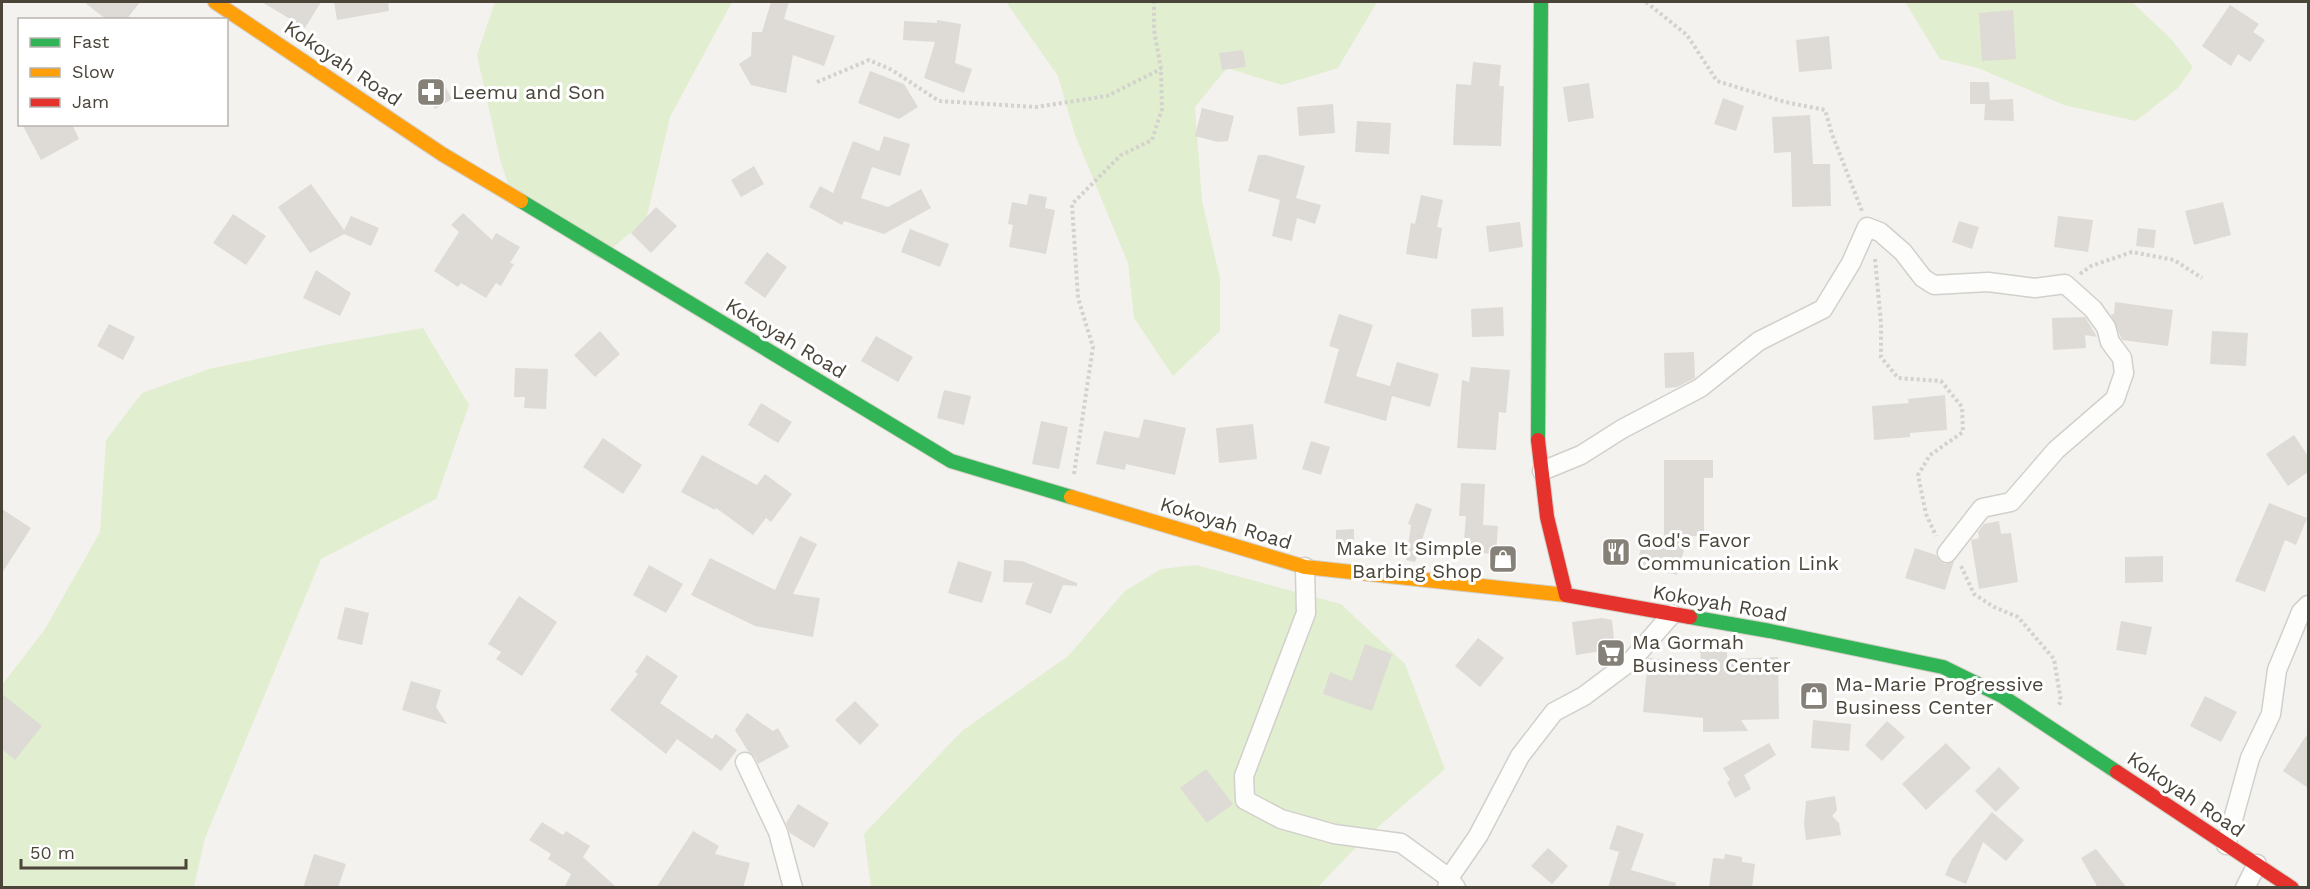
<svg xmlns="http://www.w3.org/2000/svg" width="2310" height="889" font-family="'Work Sans',sans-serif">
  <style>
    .green { fill: #e1eecf }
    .building { fill: #dedbd6 }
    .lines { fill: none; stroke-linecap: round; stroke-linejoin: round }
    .street-casing { stroke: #d2d0cb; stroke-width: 21 }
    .fast-casing { stroke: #d3cfc5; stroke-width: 16 }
    .slow-casing { stroke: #d3cfc5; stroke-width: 16 }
    .jam-casing { stroke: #d3cfc5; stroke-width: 16 }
    .path { stroke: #d3d2cc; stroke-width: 4; stroke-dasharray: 3 3; stroke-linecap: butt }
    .street { stroke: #fdfdfc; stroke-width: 18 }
    .fast { stroke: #30b455; stroke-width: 14 }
    .slow { stroke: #ff9f0a; stroke-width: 14 }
    .jam { stroke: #e5322d; stroke-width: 14 }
    .labels { text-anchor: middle; stroke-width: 6; stroke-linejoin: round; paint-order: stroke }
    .street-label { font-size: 20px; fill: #4b4439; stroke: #fff }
    .poi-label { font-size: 20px; fill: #4b4439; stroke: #fff; text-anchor: start }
  </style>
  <rect width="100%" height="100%" fill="#f4f2ee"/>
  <g class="green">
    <path d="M 495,2 L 732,2 L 670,117 L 646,220 L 599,259 L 514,202 L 500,159 L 477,55 Z"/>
    <path d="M 1006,2 L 1377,2 L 1338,68 L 1282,85 L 1227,68 L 1195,107 L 1202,201 L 1220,278 L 1220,331 L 1173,376 L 1134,318 L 1128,263 L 1075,135 L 1058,76 Z"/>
    <path d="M 1905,2 L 2132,2 L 2171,39 L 2193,67 L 2178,88 L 2136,121 L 2064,105 L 1978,68 L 1940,59 Z"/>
    <path d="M 423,328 L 469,405 L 436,499 L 321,559 L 205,838 L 194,887 L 2,888 L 2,685 L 45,629 L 100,532 L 106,440 L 142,393 L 209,369 L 319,346 Z"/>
    <path d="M 1196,565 L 1341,604 L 1405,664 L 1445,769 L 1361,842 L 1318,887 L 871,887 L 864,834 L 962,731 L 1068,656 L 1125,591 L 1161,569 Z"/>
  </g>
  <g class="building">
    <path d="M 84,2 L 140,2 L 126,20 L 107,20 Z"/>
    <path d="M 262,2 L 321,2 L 305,28 Z"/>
    <path d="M 334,2 L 388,2 L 389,11 L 337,20 Z"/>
    <path d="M 771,2 L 789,2 L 784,19 L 835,36 L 824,66 L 793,55 L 786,93 L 751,85 L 739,64 L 751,56 L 752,32 L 762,32 Z"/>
    <path d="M 2230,5 L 2259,24 L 2253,32 L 2265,40 L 2250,62 L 2238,54 L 2231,66 L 2202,46 Z"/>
    <path d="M 2013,10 L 2016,59 L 1982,61 L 1979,13 Z"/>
    <path d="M 937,20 L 961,24 L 955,63 L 972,69 L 964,93 L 924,78 L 935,42 L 903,40 L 904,21 L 937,23 Z"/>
    <path d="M 1829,36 L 1832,69 L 1799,72 L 1796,40 Z"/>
    <path d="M 1243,50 L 1246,67 L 1222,70 L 1219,53 Z"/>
    <path d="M 1473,62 L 1501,65 L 1499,86 L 1504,86 L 1501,146 L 1453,145 L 1456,84 L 1471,85 Z"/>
    <path d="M 870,71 L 904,84 L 918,107 L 899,119 L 858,103 Z"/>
    <path d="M 440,77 L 452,99 L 435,109 L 422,88 Z"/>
    <path d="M 1970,82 L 1989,82 L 1990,100 L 2013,99 L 2014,121 L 1984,120 L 1985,104 L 1970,104 Z"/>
    <path d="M 1589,83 L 1594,118 L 1568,122 L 1563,87 Z"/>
    <path d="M 1723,98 L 1744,106 L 1736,131 L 1714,124 Z"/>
    <path d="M 1333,104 L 1335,133 L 1299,136 L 1297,107 Z"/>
    <path d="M 1202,108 L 1234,116 L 1228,141 L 1218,142 L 1195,136 Z"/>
    <path d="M 1810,115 L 1813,164 L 1830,164 L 1831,206 L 1792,207 L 1791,152 L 1774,153 L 1772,117 Z"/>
    <path d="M 1357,121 L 1391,123 L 1389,154 L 1355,152 Z"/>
    <path d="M 22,124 L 72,124 L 79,139 L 41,160 Z"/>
    <path d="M 884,136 L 910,144 L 900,176 L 872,167 L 861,198 L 888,207 L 921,189 L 931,208 L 884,234 L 844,221 L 842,225 L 809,207 L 820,186 L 833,193 L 853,141 L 879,151 Z"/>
    <path d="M 1258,155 L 1266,155 L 1305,166 L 1296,198 L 1321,205 L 1315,224 L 1297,218 L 1292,241 L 1272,236 L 1280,200 L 1248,191 Z"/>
    <path d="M 754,166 L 764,184 L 741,197 L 731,180 Z"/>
    <path d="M 311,184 L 344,230 L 351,216 L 379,228 L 371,246 L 344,234 L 310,253 L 278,207 Z"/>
    <path d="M 1029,194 L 1047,197 L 1045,208 L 1055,210 L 1046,254 L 1009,247 L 1013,225 L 1008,224 L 1012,202 L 1027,205 Z"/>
    <path d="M 1421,195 L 1443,200 L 1437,227 L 1442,228 L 1437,259 L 1406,254 L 1411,223 L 1415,224 Z"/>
    <path d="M 2223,202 L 2231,235 L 2194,245 L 2185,211 Z"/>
    <path d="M 656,207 L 677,226 L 651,253 L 631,233 Z"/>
    <path d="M 463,213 L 492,240 L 496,233 L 520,247 L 510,263 L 514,264 L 501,286 L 496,283 L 486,298 L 461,283 L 458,287 L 434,271 L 459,232 L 451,225 Z"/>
    <path d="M 233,214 L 266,236 L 246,265 L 213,243 Z"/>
    <path d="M 2058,216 L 2093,220 L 2088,252 L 2054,247 Z"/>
    <path d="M 1959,221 L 1979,227 L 1972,249 L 1952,242 Z"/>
    <path d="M 1520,222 L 1523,247 L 1489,252 L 1486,226 Z"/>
    <path d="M 2138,228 L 2156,230 L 2154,248 L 2136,246 Z"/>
    <path d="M 910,229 L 949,244 L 940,267 L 901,252 Z"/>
    <path d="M 767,252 L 787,267 L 765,298 L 744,283 Z"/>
    <path d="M 316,270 L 351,293 L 340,316 L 303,298 Z"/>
    <path d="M 2115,302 L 2173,310 L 2168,346 L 2122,340 L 2111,314 L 2114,314 Z"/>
    <path d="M 1503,307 L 1504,336 L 1472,337 L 1471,309 Z"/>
    <path d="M 1339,314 L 1373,325 L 1356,376 L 1390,386 L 1397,362 L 1439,374 L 1430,407 L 1392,396 L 1386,421 L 1324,403 L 1339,349 L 1329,346 Z"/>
    <path d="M 2085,317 L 2097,337 L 2085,335 L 2086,348 L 2053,350 L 2052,318 Z"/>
    <path d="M 109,324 L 135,337 L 123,360 L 97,346 Z"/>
    <path d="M 600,331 L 620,354 L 595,377 L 574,355 Z"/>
    <path d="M 2212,331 L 2248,333 L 2246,366 L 2210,364 Z"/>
    <path d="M 876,336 L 913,357 L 898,382 L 861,361 Z"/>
    <path d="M 1694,352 L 1695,378 L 1677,387 L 1665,388 L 1664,353 Z"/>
    <path d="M 1471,367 L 1510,370 L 1506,413 L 1499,412 L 1496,450 L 1457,448 L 1462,380 L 1469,382 Z"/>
    <path d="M 515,368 L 548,369 L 546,409 L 524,408 L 525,397 L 514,397 Z"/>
    <path d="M 944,390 L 971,396 L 964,425 L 937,418 Z"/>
    <path d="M 1945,395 L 1947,430 L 1910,433 L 1910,437 L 1874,440 L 1872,406 L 1909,403 L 1908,399 Z"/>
    <path d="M 761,403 L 792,422 L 778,443 L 748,425 Z"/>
    <path d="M 1144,419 L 1186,428 L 1175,475 L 1126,464 L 1125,470 L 1096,464 L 1104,431 L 1139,438 Z"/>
    <path d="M 1041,421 L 1068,427 L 1059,469 L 1032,464 Z"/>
    <path d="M 1253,424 L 1257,459 L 1219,463 L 1216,428 Z"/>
    <path d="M 2294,435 L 2308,456 L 2308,472 L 2288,486 L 2266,454 Z"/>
    <path d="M 603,438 L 642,465 L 623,494 L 583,467 Z"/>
    <path d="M 1311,441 L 1330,447 L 1321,475 L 1302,469 Z"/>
    <path d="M 702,455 L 757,485 L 765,474 L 792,494 L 771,522 L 766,518 L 753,535 L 716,508 L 715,510 L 681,492 Z"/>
    <path d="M 1664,460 L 1713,460 L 1713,478 L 1704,478 L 1704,536 L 1688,536 L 1677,575 L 1637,564 L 1644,536 L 1664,541 Z"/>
    <path d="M 1461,483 L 1485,484 L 1483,525 L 1498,526 L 1496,554 L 1463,552 L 1466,516 L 1459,516 Z"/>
    <path d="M 1416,503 L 1432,509 L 1415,562 L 1406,560 L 1411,525 L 1408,524 Z"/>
    <path d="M 2269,503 L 2307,518 L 2296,545 L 2285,540 L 2265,592 L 2235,581 Z"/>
    <path d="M 2,509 L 31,528 L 2,573 Z"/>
    <path d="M 1999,521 L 2001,534 L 2011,533 L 2018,582 L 1979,589 L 1971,540 L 1979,538 L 1978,532 L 1984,524 Z"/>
    <path d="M 1354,529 L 1354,548 L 1336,548 L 1336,530 Z"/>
    <path d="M 800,536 L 817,544 L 793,594 L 820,598 L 813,637 L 755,626 L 691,595 L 710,558 L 775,590 Z"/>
    <path d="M 1915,548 L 1936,555 L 1940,561 L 1945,564 L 1954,561 L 1945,590 L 1905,578 Z"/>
    <path d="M 2163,556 L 2163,582 L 2125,583 L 2125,557 Z"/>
    <path d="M 1004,560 L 1022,561 L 1077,583 L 1077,586 L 1063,585 L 1051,614 L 1025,604 L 1033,583 L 1003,582 Z"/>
    <path d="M 958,561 L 992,572 L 982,603 L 948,593 Z"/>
    <path d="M 649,565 L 683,584 L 666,613 L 633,595 Z"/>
    <path d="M 519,596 L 557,622 L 522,676 L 496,659 L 501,652 L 488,644 Z"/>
    <path d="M 345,607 L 369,613 L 362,645 L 337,639 Z"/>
    <path d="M 1602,618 L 1612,620 L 1615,649 L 1576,655 L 1572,622 Z"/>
    <path d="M 2121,621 L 2152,627 L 2146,655 L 2116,650 Z"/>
    <path d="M 1478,638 L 1504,658 L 1480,687 L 1455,666 Z"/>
    <path d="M 1365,644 L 1392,654 L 1372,711 L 1323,694 L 1330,672 L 1352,681 Z"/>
    <path d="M 1727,645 L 1727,659 L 1778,657 L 1779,719 L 1741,720 L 1748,731 L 1703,732 L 1703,718 L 1643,712 L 1648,658 L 1701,663 L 1700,646 Z"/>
    <path d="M 647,655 L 678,676 L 660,703 L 712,739 L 716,734 L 737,750 L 721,771 L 677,739 L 666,754 L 610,710 L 638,674 L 635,672 Z"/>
    <path d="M 411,681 L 441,690 L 436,707 L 447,724 L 402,710 Z"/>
    <path d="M 2,694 L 42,726 L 15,760 L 2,749 Z"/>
    <path d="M 2205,696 L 2237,712 L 2221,742 L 2190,726 Z"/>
    <path d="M 855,701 L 879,725 L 860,745 L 835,720 Z"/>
    <path d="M 747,713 L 773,731 L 778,728 L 789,747 L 758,764 L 755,757 L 748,751 L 735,730 Z"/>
    <path d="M 1813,720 L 1851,724 L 1849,751 L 1811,748 Z"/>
    <path d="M 1887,721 L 1905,737 L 1882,761 L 1865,745 Z"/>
    <path d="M 2308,733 L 2308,788 L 2283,771 Z"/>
    <path d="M 1769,743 L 1776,755 L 1744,775 L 1751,789 L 1735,798 L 1727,782 L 1730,780 L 1723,768 Z"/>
    <path d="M 1946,743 L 1971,768 L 1926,810 L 1902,784 Z"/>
    <path d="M 1999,767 L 2020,788 L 1996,812 L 1975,791 Z"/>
    <path d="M 1206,769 L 1233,804 L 1207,823 L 1180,788 Z"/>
    <path d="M 1835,796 L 1837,810 L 1832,816 L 1839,823 L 1841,835 L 1806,840 L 1804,824 L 1806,801 Z"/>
    <path d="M 798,804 L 829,823 L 814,848 L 790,833 L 786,823 Z"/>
    <path d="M 1992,812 L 2024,840 L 2006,861 L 1983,842 L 1966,884 L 1945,875 L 1952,859 Z"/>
    <path d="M 542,822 L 563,835 L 566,831 L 590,846 L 583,857 L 617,888 L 564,888 L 571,874 L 548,859 L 551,854 L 529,840 Z"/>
    <path d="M 1617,825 L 1644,834 L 1631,870 L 1676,883 L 1675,888 L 1608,888 L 1619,852 L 1609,849 Z"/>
    <path d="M 693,831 L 719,846 L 715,854 L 750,863 L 743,888 L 656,888 Z"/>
    <path d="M 1548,848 L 1568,866 L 1552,884 L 1531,866 Z"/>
    <path d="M 2096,849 L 2127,888 L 2098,888 L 2081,858 Z"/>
    <path d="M 314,854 L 346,864 L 338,888 L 303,888 Z"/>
    <path d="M 1725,854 L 1742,857 L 1742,862 L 1755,864 L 1752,888 L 1709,888 L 1713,858 L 1724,859 Z"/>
  </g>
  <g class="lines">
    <g class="street-casing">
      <g id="street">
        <path d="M 1542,471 L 1581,455 L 1622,429 L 1700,388 L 1759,341 L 1823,309 L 1851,263 L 1867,227 L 1880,232 L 1903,252 L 1923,278 L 1934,285 L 1988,282 L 2035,288 L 2065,284 L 2093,309 L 2106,327 L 2110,342 L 2122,358 L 2124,373 L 2115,399 L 2056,450 L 2011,502 L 1982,508 L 1947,553"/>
        <path d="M 1305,567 L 1306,613 L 1244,776 L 1245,800 L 1281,819 L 1334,834 L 1401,843 L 1449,878 L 1456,888"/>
        <path d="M 745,762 L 778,832 L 793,888"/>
        <path d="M 2226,845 L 2250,758 L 2271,714 L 2277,670 L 2301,612 L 2308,605"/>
        <path d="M 1447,888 L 1449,878 L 1478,836 L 1520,756 L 1554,712 L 1584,696 L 1632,660 L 1672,614"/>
        <path d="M 2245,888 L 2257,864"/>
      </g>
    </g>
    <g class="fast-casing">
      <g id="fast">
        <path d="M 521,201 L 951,461 L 1071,497"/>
        <path d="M 1538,440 L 1541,2"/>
        <path d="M 1690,617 L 1770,631 L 1943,667 L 2002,696 L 2117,772"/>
      </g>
    </g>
    <g class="slow-casing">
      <g id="slow">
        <path d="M 215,2 L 442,154 L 521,201"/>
        <path d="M 1071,497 L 1305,567 L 1566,595"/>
      </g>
    </g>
    <g class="jam-casing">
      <g id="jam">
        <path d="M 1538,440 L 1547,517 L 1566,595 L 1690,617"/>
        <path d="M 2117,772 L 2292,888"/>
      </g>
    </g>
    <g class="path">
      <path d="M 1646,2 L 1687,35 L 1717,81 L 1785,102 L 1825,110 L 1832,134 L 1862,211"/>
      <path d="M 817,82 L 869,60 L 892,70 L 939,101 L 1036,107 L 1107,96 L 1161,69"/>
      <path d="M 1875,259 L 1881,323 L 1881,357 L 1898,378 L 1941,381 L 1962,407 L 1963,432 L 1930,455 L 1918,475 L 1926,514 L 1936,536"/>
      <path d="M 2080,274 L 2091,266 L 2132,252 L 2174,260 L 2202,278"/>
      <path d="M 1074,474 L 1093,347 L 1078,298 L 1072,204 L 1121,155 L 1152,140 L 1162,109 L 1161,69 L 1154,30 L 1154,2"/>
      <path d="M 1961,566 L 1974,594 L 1994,607 L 2018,617 L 2054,659 L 2061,701 L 2058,706"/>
    </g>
    <use href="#street" class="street"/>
    <use href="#fast" class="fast"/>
    <use href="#slow" class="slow"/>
    <use href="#jam" class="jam"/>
  </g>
  <defs>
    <g id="pharmacy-square" transform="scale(1.5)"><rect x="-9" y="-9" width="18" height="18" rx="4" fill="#868178" stroke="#fff"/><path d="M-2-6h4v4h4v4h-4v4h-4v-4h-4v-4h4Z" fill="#fff"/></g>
    <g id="restaurant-square" transform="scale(1.5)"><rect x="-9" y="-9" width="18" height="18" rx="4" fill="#868178" stroke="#fff"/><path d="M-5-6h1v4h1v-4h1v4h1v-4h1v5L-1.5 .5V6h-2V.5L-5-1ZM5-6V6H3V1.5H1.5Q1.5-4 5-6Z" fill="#fff"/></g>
    <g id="shop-square" transform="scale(1.5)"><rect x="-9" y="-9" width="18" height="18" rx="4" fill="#868178" stroke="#fff"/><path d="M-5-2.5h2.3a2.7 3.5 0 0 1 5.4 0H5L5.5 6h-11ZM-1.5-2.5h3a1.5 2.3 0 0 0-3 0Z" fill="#fff"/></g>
    <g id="supermarket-square" transform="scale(1.5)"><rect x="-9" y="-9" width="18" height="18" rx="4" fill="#868178" stroke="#fff"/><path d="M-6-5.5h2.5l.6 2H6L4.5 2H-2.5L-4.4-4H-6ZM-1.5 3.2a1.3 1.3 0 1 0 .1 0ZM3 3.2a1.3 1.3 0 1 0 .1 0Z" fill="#fff"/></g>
  </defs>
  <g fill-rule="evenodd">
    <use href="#pharmacy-square" x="431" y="92"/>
    <use href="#restaurant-square" x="1616" y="552"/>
    <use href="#shop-square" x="1503" y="559"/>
    <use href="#supermarket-square" x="1611" y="653"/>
    <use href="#shop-square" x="1814" y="696"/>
  </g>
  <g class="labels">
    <g class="street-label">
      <text transform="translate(343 63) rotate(34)" y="7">Kokoyah Road</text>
      <text transform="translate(786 338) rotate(31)" y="7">Kokoyah Road</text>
      <text transform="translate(1226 523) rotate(17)" y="7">Kokoyah Road</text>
      <text transform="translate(1720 603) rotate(10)" y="7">Kokoyah Road</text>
      <text transform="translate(2186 794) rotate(34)" y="7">Kokoyah Road</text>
    </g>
    <g class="poi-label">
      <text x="452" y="99">Leemu and Son</text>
      <text x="1637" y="547">God's Favor<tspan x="1637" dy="23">Communication Link</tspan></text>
      <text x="1482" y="555" text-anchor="end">Make It Simple<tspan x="1482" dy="23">Barbing Shop</tspan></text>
      <text x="1632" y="649">Ma Gormah<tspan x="1632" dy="23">Business Center</tspan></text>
      <text x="1835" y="691">Ma-Marie Progressive<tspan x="1835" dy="23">Business Center</tspan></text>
    </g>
  </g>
  <rect width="2310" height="889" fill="none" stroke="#4b4439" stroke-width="6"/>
  <rect x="18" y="18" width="210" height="108" fill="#ffffff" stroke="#b7b4b0" stroke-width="1.5"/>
  <rect x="30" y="38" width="30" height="9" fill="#30b455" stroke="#b7b4b0" stroke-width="1.5"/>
  <text x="72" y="48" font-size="18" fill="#4b4439">Fast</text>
  <rect x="30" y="68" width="30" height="9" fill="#ff9f0a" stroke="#b7b4b0" stroke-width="1.5"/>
  <text x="72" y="78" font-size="18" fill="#4b4439">Slow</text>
  <rect x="30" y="98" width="30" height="9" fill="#e5322d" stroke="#b7b4b0" stroke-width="1.5"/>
  <text x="72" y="108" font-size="18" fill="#4b4439">Jam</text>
  <path d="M21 859v9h165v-9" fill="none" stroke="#4b4439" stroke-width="3"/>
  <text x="30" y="859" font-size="18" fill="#4b4439" stroke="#ffffff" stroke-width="4.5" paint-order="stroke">50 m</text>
</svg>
